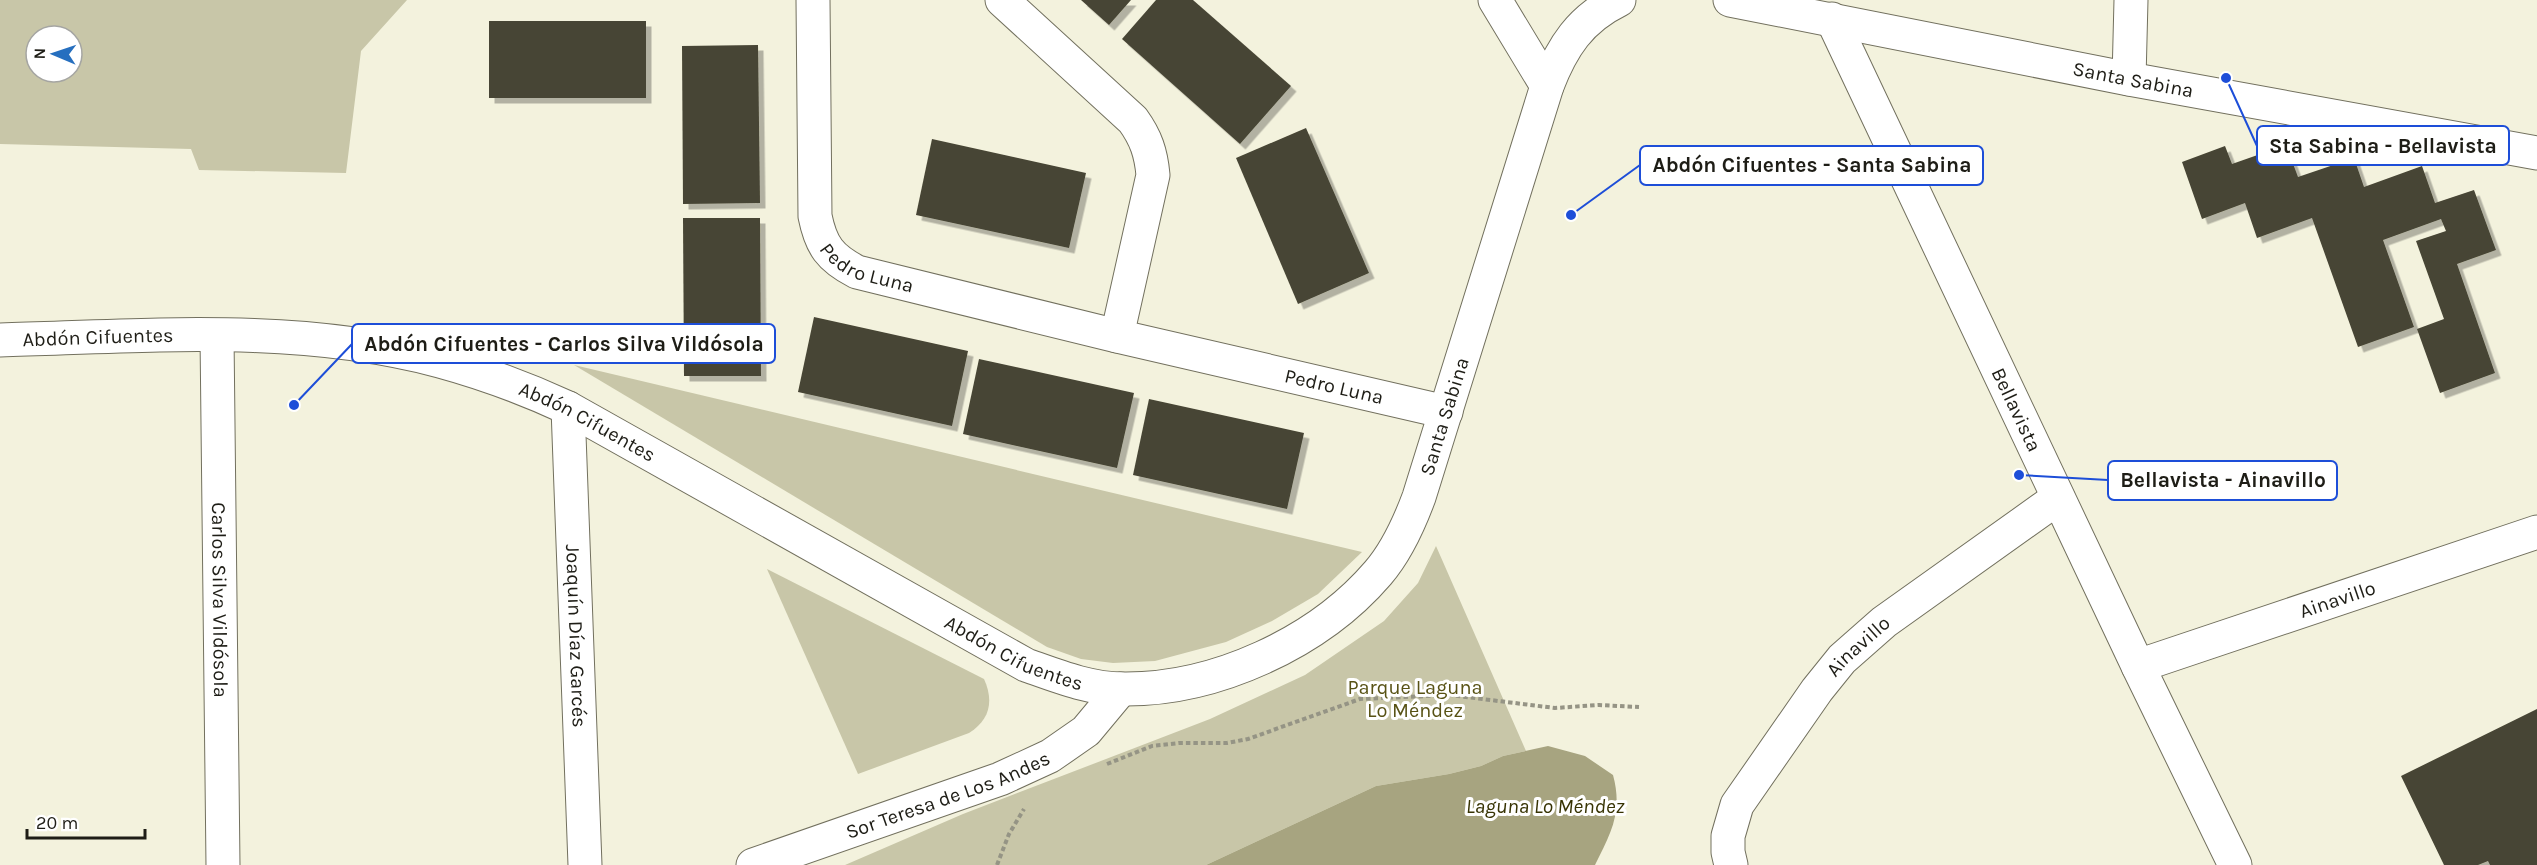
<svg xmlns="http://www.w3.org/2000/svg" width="2537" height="865" font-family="Karla,sans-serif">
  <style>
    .green { fill: #c8c6a8; fill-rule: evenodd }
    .water { fill: #a7a480 }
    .building { fill: #474534; filter: url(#shadow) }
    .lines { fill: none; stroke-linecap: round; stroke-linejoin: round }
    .minor-casing { stroke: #72705e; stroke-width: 35 }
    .tertiary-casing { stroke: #72705e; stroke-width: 35 }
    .path { stroke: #959485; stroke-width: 4; stroke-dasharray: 4.5 3; stroke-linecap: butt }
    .minor { stroke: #fff; stroke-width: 33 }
    .tertiary { stroke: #fff; stroke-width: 33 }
    .labels { text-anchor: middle; stroke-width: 6; stroke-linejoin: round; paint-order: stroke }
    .street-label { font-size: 20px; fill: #1e1d16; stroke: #fff }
    .park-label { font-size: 20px; fill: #585215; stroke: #fff }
    .water-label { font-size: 21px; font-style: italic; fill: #373303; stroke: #fff }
    .leader { fill: none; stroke: #1d4ed8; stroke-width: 2 }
    .callout-dot { fill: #1d4ed8; stroke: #fff; stroke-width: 2 }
    .callout { fill: #fff; stroke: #1d4ed8; stroke-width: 2 }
    .callout-label { font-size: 21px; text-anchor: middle; font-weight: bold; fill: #1e1d16 }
  </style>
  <defs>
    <filter id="shadow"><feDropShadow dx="5.5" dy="5.5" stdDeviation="0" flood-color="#0004"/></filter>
  </defs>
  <rect width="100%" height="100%" fill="#f3f2dd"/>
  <g class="green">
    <path d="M 0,0 L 407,0 L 361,51 L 346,173 L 199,170 L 191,149 L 0,144 ZM 36,36 L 72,36 L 72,72 L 36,72 Z"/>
    <path d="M 574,365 L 1362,552 L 1318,594 L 1272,621 L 1226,642 L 1155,661 L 1113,663 L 1081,659 L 1047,647 Z"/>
    <path d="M 1436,546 L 1526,751 L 1503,756 L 1481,766 L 1449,774 L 1376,786 L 1206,865 L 845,865 L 963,814 L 1210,719 L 1305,675 L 1384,621 L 1418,583 Z"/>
    <path d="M 767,569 L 984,679 C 994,701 990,720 969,733 L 858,774 Z"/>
  </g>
  <path class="water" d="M 1548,746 L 1585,756 L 1613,775 C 1623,812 1611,833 1595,865 L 1206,865 L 1376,786 L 1449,774 L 1481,766 L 1503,756 Z"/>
  <g class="building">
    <path d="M 1081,0 L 1131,0 L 1109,25 Z"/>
    <path d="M 1156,0 L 1193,0 L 1291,86 L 1240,144 L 1122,39 Z"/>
    <rect x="489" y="21" width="157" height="77"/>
    <path d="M 758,45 L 760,203 L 683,204 L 682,46 Z"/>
    <path d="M 1306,128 L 1369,273 L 1298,304 L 1236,158 Z"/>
    <path d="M 932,139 L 1086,173 L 1069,248 L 916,215 Z"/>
    <path d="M 2286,145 L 2298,177 L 2354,158 L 2364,187 L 2422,166 L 2435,203 L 2474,190 L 2496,250 L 2457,264 L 2495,373 L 2440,393 L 2417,329 L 2444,319 L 2416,241 L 2446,231 L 2441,219 L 2383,240 L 2414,327 L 2358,347 L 2312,218 L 2257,238 L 2245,203 L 2202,219 L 2182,162 L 2225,146 L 2232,164 Z"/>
    <path d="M 683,218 L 760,218 L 761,376 L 684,376 Z"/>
    <path d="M 814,317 L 968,351 L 952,426 L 798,392 Z"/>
    <path d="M 979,359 L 1134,393 L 1117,468 L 963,434 Z"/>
    <path d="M 1149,399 L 1304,433 L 1287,509 L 1133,475 Z"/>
    <path d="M 2537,709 L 2537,865 L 2490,865 L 2488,861 L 2478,865 L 2444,865 L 2401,776 Z"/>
  </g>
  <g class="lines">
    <g class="minor-casing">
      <g id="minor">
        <path id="s1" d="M 813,0 L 815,216 C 821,246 830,258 857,272 L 1117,336 L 1446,412"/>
        <path d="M 1002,0 L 1133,120 C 1146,138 1151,153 1153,175 L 1117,336"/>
        <path d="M 1495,0 L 1547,86"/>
        <path d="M 2129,79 L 2131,0"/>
        <path id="s2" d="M 217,336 L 223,865"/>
        <path id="s3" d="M 568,408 L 585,865"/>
        <path d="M 2138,666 L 2235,865"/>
        <path id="s4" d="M 753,865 L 1000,779 L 1050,756 L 1086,731 L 1121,689"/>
        <path id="s5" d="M 1731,865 L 1728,852 L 1728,836 L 1737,805 L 1817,690 L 1842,659 L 1884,622 L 2058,498"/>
      </g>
    </g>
    <g class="tertiary-casing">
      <g id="tertiary">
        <path id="s6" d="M 1730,0 L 2129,79 L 2537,153"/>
        <path id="s7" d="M 1832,19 L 2138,666 L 2537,532"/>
        <path id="s8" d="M 0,340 C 146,336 297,323 440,361 C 484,373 527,389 568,408 L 1026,665 C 1057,676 1089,689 1123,689 C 1215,690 1318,643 1378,573 C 1397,551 1409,524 1419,497 L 1547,86 C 1562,47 1580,19 1619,0"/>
      </g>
    </g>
    <g class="path">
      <path d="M 1107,764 L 1152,746 L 1179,743 L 1227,743 L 1248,739 L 1360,699 L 1450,695 L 1555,708 L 1599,705 L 1639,707"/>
      <path d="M 997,865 L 1009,834 L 1024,809"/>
    </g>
    <use href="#minor" class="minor"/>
    <use href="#tertiary" class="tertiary"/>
  </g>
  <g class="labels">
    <g class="street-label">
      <text dy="7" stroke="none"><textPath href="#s6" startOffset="411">Santa Sabina</textPath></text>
      <text dy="7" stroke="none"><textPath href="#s1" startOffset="297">Pedro Luna</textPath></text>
      <text dy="7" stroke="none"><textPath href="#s8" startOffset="98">Abdón Cifuentes</textPath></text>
      <text dy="7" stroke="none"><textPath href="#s1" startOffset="780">Pedro Luna</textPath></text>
      <text dy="7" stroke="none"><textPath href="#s7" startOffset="432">Bellavista</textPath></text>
      <text dy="7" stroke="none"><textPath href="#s8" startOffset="1664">Santa Sabina</textPath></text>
      <text dy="7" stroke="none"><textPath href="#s8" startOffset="602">Abdón Cifuentes</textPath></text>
      <text dy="7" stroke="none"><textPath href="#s7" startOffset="926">Ainavillo</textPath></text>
      <text dy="7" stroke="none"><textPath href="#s2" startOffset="264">Carlos Silva Vildósola</textPath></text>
      <text dy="7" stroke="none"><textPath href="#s3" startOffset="228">Joaquín Díaz Garcés</textPath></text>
      <text dy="7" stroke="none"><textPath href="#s5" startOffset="262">Ainavillo</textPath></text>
      <text dy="7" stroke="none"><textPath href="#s8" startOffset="1088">Abdón Cifuentes</textPath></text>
      <text dy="7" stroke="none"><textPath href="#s4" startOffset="207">Sor Teresa de Los Andes</textPath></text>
    </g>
    <g class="park-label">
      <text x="1415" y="694">Parque Laguna<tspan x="1415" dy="23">Lo Méndez</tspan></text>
    </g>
    <g class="water-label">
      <text x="1545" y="813">Laguna Lo Méndez</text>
    </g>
  </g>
  <path class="leader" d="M2226 78L2257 146M1571 215L1640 165M294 405L352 344M2019 475L2108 480"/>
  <g class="callout-dot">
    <circle cx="2226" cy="78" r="6"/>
    <circle cx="1571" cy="215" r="6"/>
    <circle cx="294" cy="405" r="6"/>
    <circle cx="2019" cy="475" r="6"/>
  </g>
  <g class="callout">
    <rect x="2257" y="126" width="252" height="39" rx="6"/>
    <rect x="1640" y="146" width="343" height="39" rx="6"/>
    <rect x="352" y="324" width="423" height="39" rx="6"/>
    <rect x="2108" y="461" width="229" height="39" rx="6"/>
  </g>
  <g class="callout-label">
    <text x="2383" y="153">Sta Sabina - Bellavista</text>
    <text x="1812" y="172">Abdón Cifuentes - Santa Sabina</text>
    <text x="564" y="351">Abdón Cifuentes - Carlos Silva Vildósola</text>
    <text x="2223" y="487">Bellavista - Ainavillo</text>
  </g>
  <g transform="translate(54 54) rotate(272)"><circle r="28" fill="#ffffff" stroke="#a5a5a2" stroke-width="1.5"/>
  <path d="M0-4.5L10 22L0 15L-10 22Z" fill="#266fbf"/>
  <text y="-9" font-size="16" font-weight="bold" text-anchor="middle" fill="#1e1d16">N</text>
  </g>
  <path d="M27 829v9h118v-9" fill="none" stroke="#1e1d16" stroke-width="3"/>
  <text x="36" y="829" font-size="18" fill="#1e1d16" stroke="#ffffff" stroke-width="4.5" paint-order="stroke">20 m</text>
</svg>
